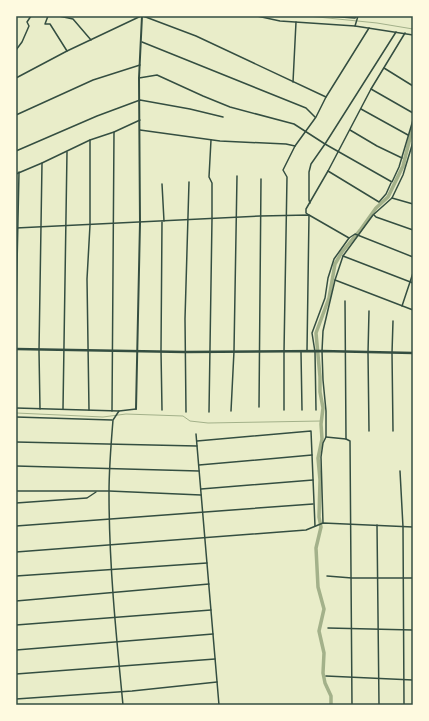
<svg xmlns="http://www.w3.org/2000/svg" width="429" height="721" font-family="'Source Sans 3',sans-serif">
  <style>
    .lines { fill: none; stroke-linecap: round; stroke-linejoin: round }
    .stream { stroke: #a3b18a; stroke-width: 1 }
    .canal { stroke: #a3b18a; stroke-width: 3.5 }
    .minor { stroke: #344e41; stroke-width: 1.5 }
    .tertiary { stroke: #344e41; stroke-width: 2 }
    .secondary { stroke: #344e41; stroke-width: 2.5 }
    .neatline { fill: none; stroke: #344e41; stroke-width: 1.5 }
  </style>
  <rect width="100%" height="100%" fill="#e9edc9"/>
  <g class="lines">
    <g class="stream">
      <path d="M 308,16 L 377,23 L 413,29"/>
      <path d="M 16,413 L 103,417 L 126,414 L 183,416 L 190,421 L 208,423 L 322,421"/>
    </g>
    <path class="canal" d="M 331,705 L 331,696 L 325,683 L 323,673 L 324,653 L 319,631 L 324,609 L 318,587 L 316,548 L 321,527 L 319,517 L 320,480 L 318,458 L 322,439 L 321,424 L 323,408 L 320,392 L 320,377 L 316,333 L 329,298 L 335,264 L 342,252 L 361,229 L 376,208 L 388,197 L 403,166 L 413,126"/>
    <g class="minor">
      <path d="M 48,16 L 45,24 L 50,24 L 67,51"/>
      <path d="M 59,16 L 73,19 L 91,40"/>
      <path d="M 143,16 L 196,36 L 326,97"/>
      <path d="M 257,16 L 280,21 L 355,26 L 413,35"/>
      <path d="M 327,16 L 355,18 L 357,16"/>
      <path d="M 355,26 L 358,16"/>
      <path d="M 142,42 L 306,108 L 315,117"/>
      <path d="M 16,50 L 22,42 L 29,26 L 27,22 L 31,16"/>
      <path d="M 384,68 L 413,86"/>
      <path d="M 16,78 L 67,51 L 141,16"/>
      <path d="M 139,78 L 157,75 L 203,96 L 230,107 L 294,124 L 325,144 L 392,182 L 399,167 L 413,120"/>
      <path d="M 293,82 L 296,22"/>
      <path d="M 371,89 L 413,113"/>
      <path d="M 361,109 L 408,135"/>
      <path d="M 16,115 L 93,80 L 140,65"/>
      <path d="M 140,130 L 220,141 L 286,144 L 295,146"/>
      <path d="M 350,130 L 377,146 L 402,158"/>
      <path d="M 16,151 L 97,116 L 140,100 L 190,109 L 223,117"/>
      <path d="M 328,171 L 379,202 L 386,194 L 391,183"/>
      <path d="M 16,174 L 42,163 L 90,140 L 114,132 L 140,120"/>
      <path d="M 162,184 L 164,221"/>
      <path d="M 392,198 L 413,204"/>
      <path d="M 310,203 L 309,200 L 309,172 L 311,164 L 325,144 L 396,32"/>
      <path d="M 374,215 L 376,217 L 413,230"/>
      <path d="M 16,228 L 260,216 L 309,215 L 349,238"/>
      <path d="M 343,256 L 413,283"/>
      <path d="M 335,280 L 413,310"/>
      <path d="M 345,301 L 346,439"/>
      <path d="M 402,306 L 413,273"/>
      <path d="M 369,311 L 368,353 L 369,431"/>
      <path d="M 16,313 L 19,172"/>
      <path d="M 393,321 L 392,353 L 393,431"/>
      <path d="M 307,351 L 309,215 L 306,213 L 306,209 L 328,171 L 371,89 L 405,33"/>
      <path d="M 301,352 L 302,410"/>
      <path d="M 259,407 L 261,179"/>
      <path d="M 16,408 L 119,411 L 136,409"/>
      <path d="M 40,409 L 39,351 L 42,163"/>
      <path d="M 63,409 L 67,152"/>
      <path d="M 89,410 L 87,279 L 90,225 L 90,140"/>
      <path d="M 162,410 L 161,351 L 162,222"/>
      <path d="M 284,410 L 284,352 L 287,177 L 283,170 L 295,146 L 316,117 L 326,97 L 369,28"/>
      <path d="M 316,410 L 315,352 L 312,333 L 325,298 L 328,278 L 334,259 L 349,238 L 355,234 L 413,257"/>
      <path d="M 112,411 L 114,132"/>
      <path d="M 119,411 L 113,420 C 111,444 109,468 109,493 C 109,564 116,634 123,705"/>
      <path d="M 231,411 L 234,351 L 237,176"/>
      <path d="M 186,412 L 185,319 L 189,182"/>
      <path d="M 209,412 L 212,219 L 212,183 L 209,177 L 211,140"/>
      <path d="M 16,417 L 112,420"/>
      <path d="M 196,434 L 219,705"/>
      <path d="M 326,437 L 346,439 L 350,441 L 352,705"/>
      <path d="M 197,441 L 311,431 L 315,526"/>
      <path d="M 16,442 L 197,446"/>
      <path d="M 199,465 L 312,455"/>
      <path d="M 16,466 L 199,471"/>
      <path d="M 400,471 L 403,527 L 404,705"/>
      <path d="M 201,489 L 313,480"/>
      <path d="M 16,491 L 109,491 L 201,495"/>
      <path d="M 16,503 L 87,498 L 96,492"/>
      <path d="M 323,523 L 321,457 L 323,443 L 326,437 L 326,411 L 323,380 L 322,351 L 323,331 L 335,280 L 343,256 L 373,215 L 392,198 L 403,175 L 413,142"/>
      <path d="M 377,525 L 379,705"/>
      <path d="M 16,526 L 313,504"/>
      <path d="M 16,552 L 306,530 L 323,523 L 413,527"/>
      <path d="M 16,576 L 207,563"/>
      <path d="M 327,576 L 352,578 L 413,578"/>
      <path d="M 16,601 L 209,584"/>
      <path d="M 16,625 L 211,610"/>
      <path d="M 328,628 L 413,630"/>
      <path d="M 16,650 L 213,634"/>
      <path d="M 16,674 L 215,659"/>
      <path d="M 326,676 L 413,680"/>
      <path d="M 16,699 L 132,691 L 217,682"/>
    </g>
    <path class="tertiary" d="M 136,409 L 140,223 L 139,78 L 142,16"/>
    <path class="secondary" d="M 16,349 L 185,352 L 322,351 L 413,353"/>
  </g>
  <rect width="429" height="721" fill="none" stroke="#fefae0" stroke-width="34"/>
  <rect x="17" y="17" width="395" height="687" class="neatline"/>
</svg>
